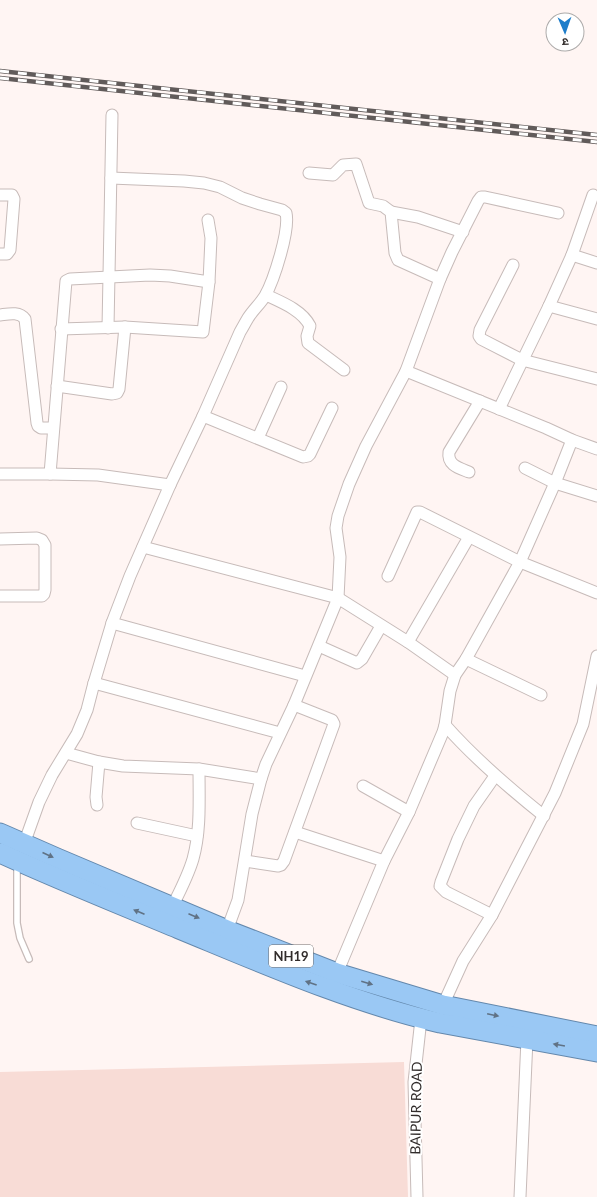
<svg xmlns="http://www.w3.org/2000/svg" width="597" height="1197" font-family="Lato,'Noto Sans Devanagari',sans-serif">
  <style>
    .green { fill: #f8dcd6 }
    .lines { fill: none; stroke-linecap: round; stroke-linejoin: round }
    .service-casing { stroke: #c7bbb9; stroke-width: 8 }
    .minor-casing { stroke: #c7bbb9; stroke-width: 13 }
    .trunk-casing { stroke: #6488ac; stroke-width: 21 }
    .service { stroke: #fff; stroke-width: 5.5 }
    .minor { stroke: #fff; stroke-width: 11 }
    .trunk { stroke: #9ac8f4; stroke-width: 19 }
    .rail-casing { stroke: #615b5a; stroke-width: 4.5 }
    .rail { stroke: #fff; stroke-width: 3; stroke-dasharray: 9; stroke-linecap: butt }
    .oneway { fill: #607285 }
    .labels { text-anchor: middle; stroke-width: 4; stroke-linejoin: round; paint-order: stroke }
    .shield { fill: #fff; stroke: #6f6b6b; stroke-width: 1 }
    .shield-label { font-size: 13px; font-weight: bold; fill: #312c2b }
    .street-label { font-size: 14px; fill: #312c2b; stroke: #fff }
  </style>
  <rect width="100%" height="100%" fill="#fff5f3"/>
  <path class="green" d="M 404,1062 L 408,1197 L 0,1197 L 0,1072 Z"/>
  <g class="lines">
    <g class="service-casing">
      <path id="service" d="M 17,864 L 17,923 L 20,938 L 29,959"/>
    </g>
    <g class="minor-casing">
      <g id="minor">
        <path d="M 309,173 L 333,175 L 343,165 L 356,164 L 369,203 L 383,206 L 391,212 L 395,253 L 398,260 L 440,279"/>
        <path d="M 111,178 L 184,181 L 204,183 L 220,187 L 242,198 L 260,204 L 282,210 L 286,213 C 290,230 274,280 265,296 C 260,304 253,310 248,318 C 245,323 243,327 240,332 L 203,416 L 170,485"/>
        <path d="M 0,195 L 12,195 L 14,199 L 10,250 L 7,254 L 0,254"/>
        <path d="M 391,212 L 418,217 L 463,232"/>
        <path d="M 572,255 L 597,263"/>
        <path d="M 513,265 L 480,330 L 479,336 L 481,339 L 522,360 L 597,379"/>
        <path d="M 266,295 C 281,302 302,310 310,326 L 307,336 L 308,343 L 344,370"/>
        <path d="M 549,306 L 597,319"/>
        <path d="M 0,315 C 8,314 19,311 25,319 L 37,423 L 38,426 L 41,428 L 53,428"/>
        <path d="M 108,328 L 112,115"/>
        <path d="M 61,329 L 125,327 L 203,332 L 209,282"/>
        <path d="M 406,371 L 546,428 L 572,440 L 597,449"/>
        <path d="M 57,386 L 112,394 L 117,393 L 119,389 L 125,327"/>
        <path d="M 499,409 L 549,306 L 572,255 L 593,195"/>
        <path d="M 203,416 L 303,457 L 308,456 L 310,454 L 332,408"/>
        <path d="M 258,438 L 281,387"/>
        <path d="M 525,468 L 555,483 L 597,496"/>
        <path d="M 469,472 C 459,468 447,465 449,452 L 480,401"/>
        <path d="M 0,474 L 50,474 L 98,475 L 170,485 L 130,576 L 112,623 L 94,683 L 87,710 L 77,734 L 52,775 L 39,802 L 24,844"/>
        <path d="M 50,474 L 66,281 L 70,279 L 150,275 L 170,276 L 209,282 L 211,238 L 208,220"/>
        <path d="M 0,539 L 37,538 L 42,540 L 45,545 L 45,590 L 44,594 L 42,596 L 0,596"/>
        <path d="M 143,547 L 338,598 L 340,557 L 336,528 L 338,516 L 349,484 L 366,446 L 406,371 L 440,279 L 452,252 L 478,201 L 481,197 L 485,197 L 558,213"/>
        <path d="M 388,576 L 417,512 L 420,512 L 520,562 L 597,593"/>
        <path d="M 112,623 L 305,676"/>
        <path d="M 408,642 L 469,537"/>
        <path d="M 319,646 L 357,663 L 362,659 L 381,626"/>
        <path d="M 466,659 L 541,695"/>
        <path d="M 94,683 L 280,733"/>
        <path d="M 445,725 C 475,759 509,788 544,816"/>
        <path d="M 66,753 L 99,762 L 123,766 L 199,769 L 261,779"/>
        <path d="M 363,786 L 409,812"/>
        <path d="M 97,805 L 96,797 L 99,762"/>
        <path d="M 137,823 L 197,836"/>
        <path d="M 295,832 L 384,861"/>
        <path d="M 245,861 L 278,866 L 281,865 L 284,861 L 334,724 L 332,720 L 294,705"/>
        <path d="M 172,907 C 180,891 188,876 193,859 C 201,830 199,799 199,769"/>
        <path d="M 492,915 L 446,892 L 440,886 L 441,882 L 458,839 L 474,806 L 495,776"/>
        <path d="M 227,930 L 238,900 L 252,814 L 261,779 L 266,764 L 294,705 L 338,598 L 408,642 L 455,675"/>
        <path d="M 337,973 L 384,861 L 409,812 L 443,732 L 445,725 L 450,691 L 455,675 L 466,659 L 520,562 L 555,483 L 572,440"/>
        <path d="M 443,1005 L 463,961 L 492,915 L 555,793 L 583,724 L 597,656"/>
        <path d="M 417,1197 L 414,1082 L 421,1019"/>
        <path d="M 520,1197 L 527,1039"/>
      </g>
    </g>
    <g class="trunk-casing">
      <g id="trunk">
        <path d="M 0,833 L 57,858 L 227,930 L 337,973 L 443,1005 L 597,1036"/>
        <path d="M 0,853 C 59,880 119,904 179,929 C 264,964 350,1002 440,1023 L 597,1052"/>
      </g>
    </g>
    <use href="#service" class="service"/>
    <use href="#minor" class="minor"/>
    <use href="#trunk" class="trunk"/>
    <g class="rail-casing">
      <g id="rail">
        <path d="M 0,71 L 597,135"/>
        <path d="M 0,78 L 597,142"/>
      </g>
    </g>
    <use href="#rail" class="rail"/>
  </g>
  <defs><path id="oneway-solid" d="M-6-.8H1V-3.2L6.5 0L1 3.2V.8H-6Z"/></defs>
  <g class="oneway">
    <use href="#oneway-solid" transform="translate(48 855) rotate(24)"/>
    <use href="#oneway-solid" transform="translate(139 912) rotate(-157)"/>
    <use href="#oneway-solid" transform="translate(194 916) rotate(23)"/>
    <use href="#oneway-solid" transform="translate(311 983) rotate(-161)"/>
    <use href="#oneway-solid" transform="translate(367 983) rotate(16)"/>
    <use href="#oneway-solid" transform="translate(493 1015) rotate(12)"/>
    <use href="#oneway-solid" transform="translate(559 1045) rotate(-170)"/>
  </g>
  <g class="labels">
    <rect class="shield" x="269" y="945" width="44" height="22" rx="3"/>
    <g class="shield-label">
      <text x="291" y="961">NH19</text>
    </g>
    <g class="street-label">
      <text transform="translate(416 1108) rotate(-89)" y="5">BAIPUR ROAD</text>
    </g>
  </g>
  <g transform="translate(565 32) rotate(178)"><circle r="19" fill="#ffffff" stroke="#adabaa"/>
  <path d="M0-3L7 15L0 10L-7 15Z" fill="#1d7dca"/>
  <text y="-6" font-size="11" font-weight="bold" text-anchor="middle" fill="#312c2b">उ</text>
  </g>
</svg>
